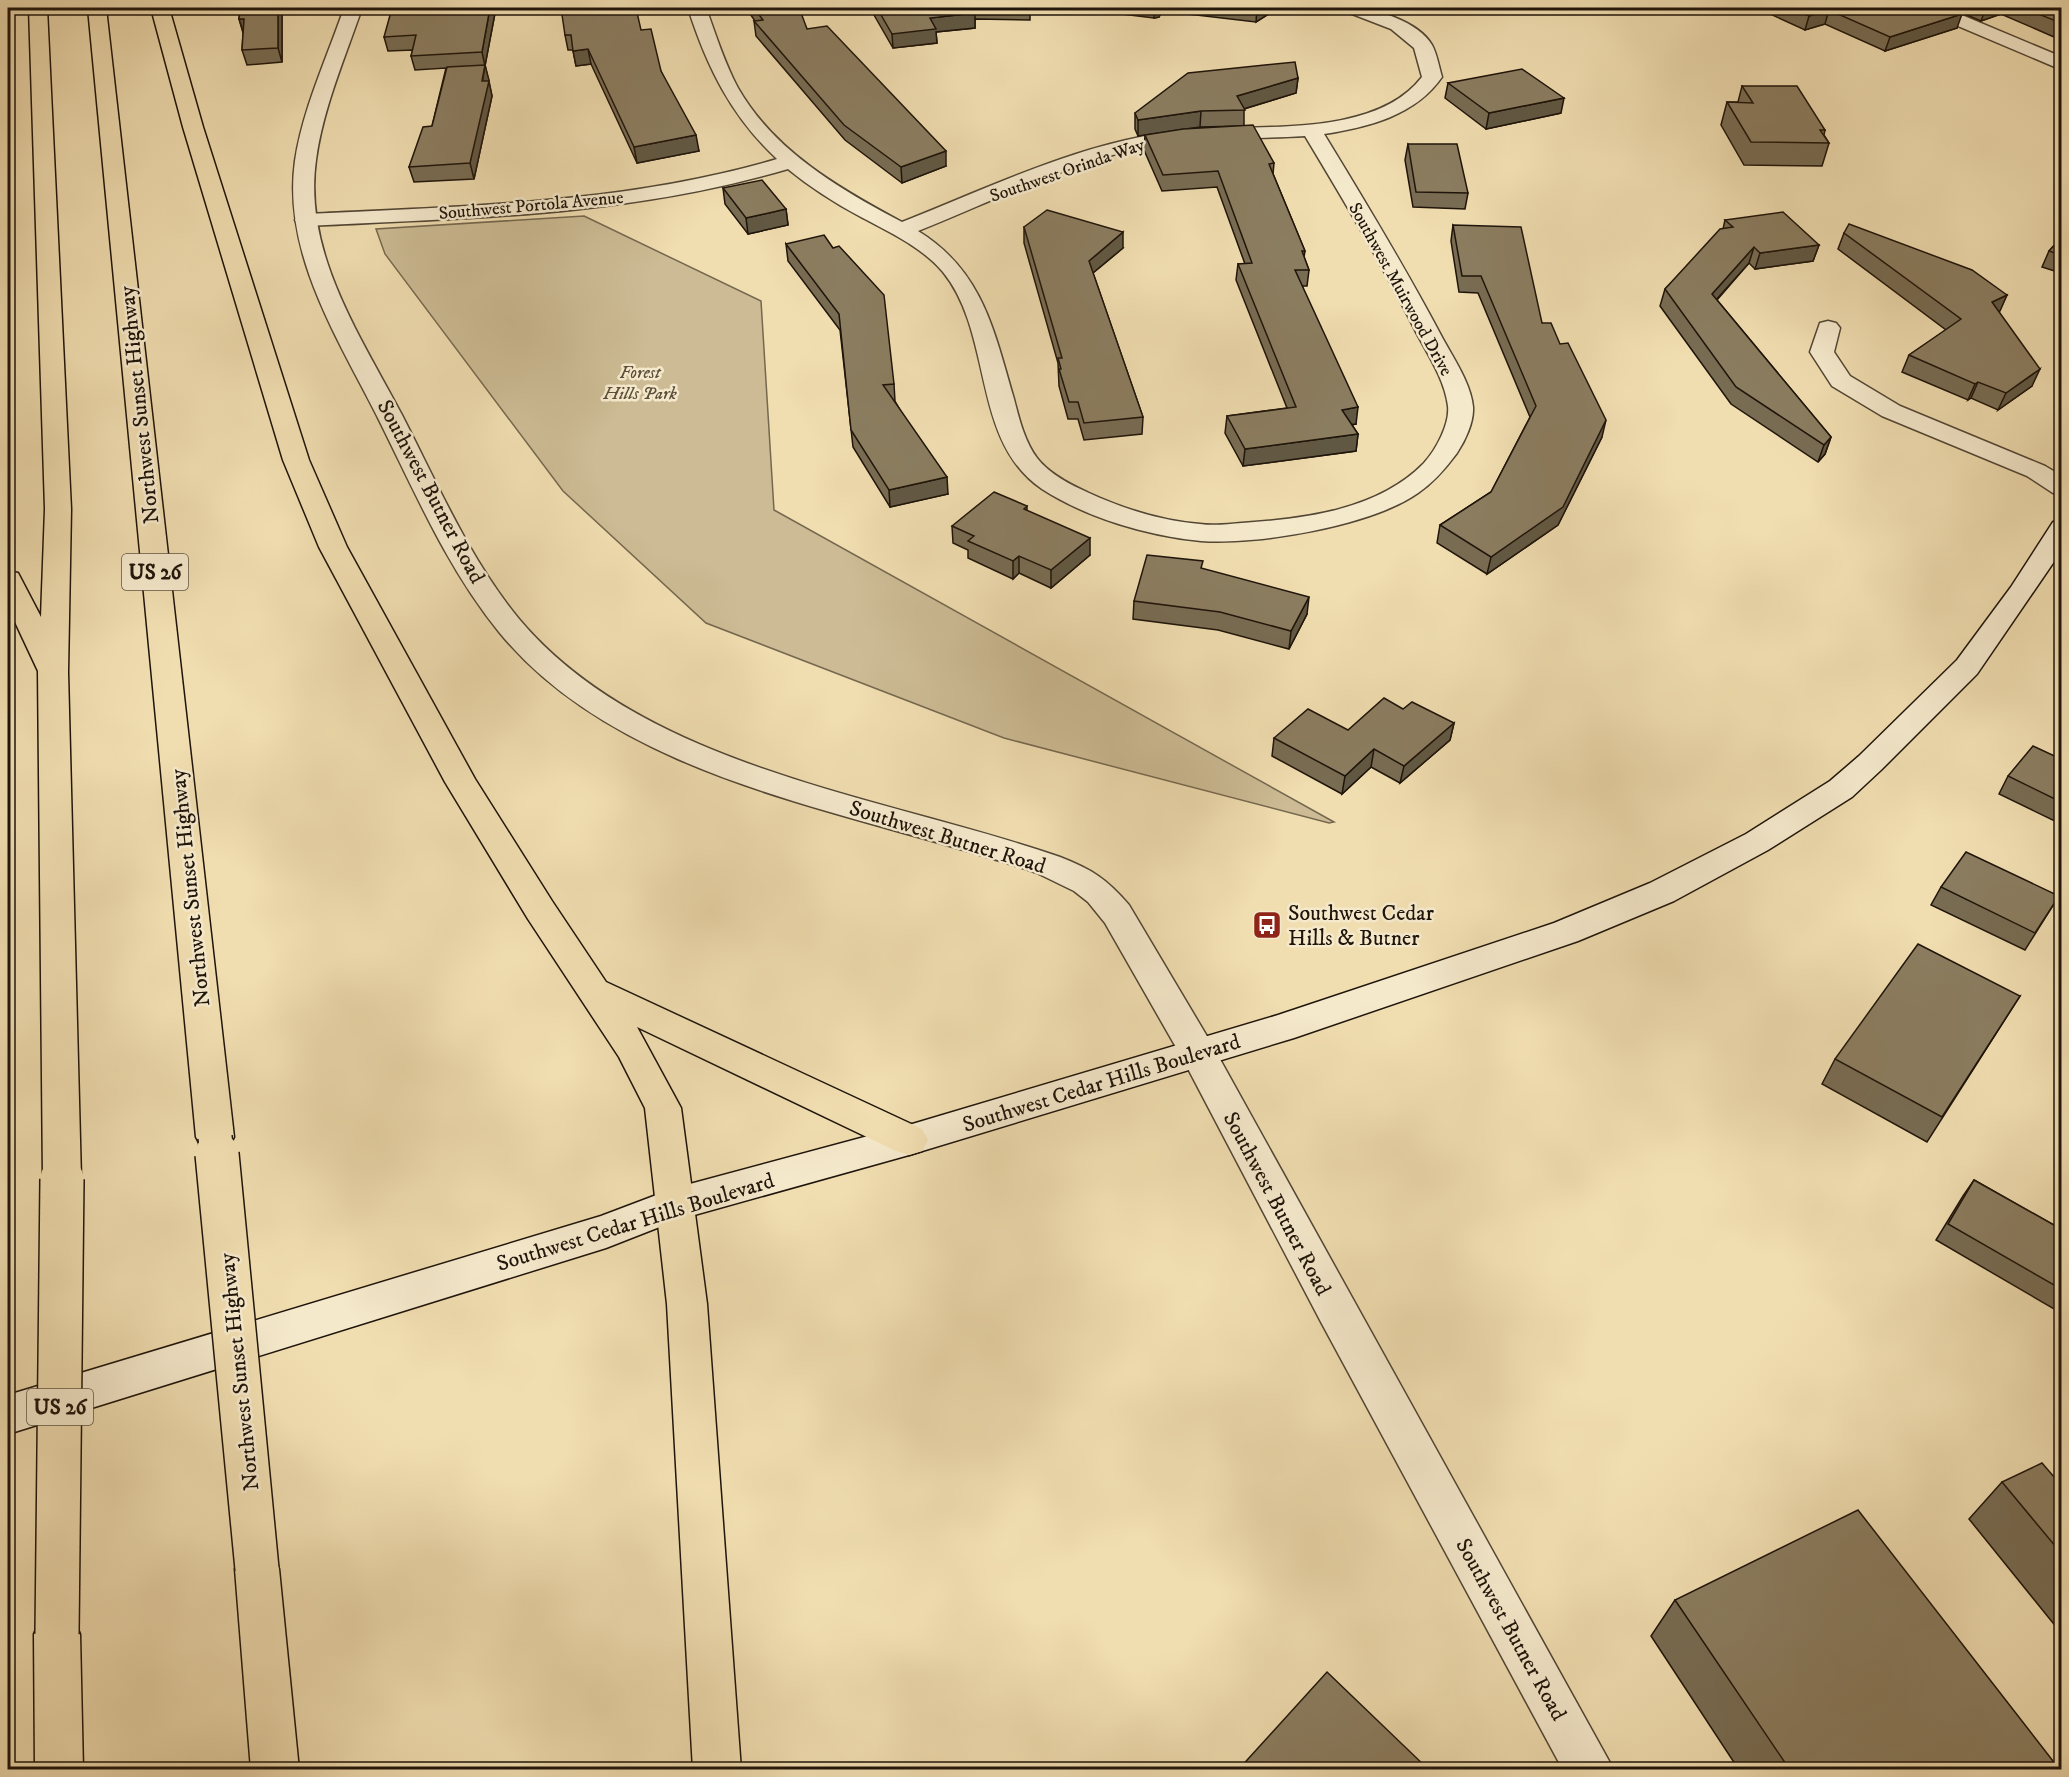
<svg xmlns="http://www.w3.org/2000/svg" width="2069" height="1777" font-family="'IM FELL DW Pica',serif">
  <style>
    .green { fill: #ccbb94; stroke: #75684f; stroke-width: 1.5 }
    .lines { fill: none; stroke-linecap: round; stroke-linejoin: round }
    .minor-casing { stroke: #524634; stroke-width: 3 }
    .tertiary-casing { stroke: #524634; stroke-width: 3 }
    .secondary-casing { stroke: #1e140a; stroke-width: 3 }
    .motorway-casing { stroke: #1e140a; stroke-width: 3 }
    .minor { fill: #f5e9cc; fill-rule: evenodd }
    .tertiary { fill: #f5e9cc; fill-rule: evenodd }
    .secondary { fill: #f5e9cc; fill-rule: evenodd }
    .motorway { fill: #f0ddb0; fill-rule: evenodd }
    .motorway-bridge-far1-casing { stroke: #1e140a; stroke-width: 36; stroke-linecap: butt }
    .motorway-bridge-casing { stroke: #1e140a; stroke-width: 46; stroke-linecap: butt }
    .motorway-bridge-far1 { stroke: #f0ddb0; stroke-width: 33 }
    .motorway-bridge { stroke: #f0ddb0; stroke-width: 43 }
    .wall { fill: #786c53; stroke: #1e140a; stroke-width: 1.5; fill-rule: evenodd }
    .shaded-wall { fill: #615843; stroke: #1e140a; stroke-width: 1.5 }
    .building { fill: #8b7d60; stroke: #1e140a; stroke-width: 1.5 }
    .labels { text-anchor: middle; stroke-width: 5; stroke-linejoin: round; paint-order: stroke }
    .far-street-label { font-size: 18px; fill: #1e140a; stroke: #f5e9cc }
    .far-park-label { font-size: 18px; font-style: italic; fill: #5b4e3a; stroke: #f5e9cc }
    .shield { fill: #f5e9cc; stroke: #5e5444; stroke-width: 1.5 }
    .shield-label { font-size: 21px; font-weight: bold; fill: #1e140a }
    .street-label { font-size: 22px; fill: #1e140a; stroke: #f5e9cc }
    .poi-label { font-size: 22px; fill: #1e140a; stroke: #f5e9cc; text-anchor: start }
  </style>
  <rect width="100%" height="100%" fill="#f0ddb0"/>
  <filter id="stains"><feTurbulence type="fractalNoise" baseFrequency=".00333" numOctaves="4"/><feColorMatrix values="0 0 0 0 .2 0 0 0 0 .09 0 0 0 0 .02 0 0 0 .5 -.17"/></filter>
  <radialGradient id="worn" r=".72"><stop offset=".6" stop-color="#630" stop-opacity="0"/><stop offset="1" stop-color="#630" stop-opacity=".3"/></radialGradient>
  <path class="green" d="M 584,216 L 761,301 L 774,510 L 1334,822 L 1329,823 L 1004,738 L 706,623 L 563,491 L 385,254 L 376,229 Z"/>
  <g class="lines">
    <g class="minor-casing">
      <g id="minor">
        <path d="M 688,8 L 706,8 C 716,35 724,62 738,88 C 774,151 840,189 902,222 C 998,184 1096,135 1200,129 C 1267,125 1377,136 1422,77 L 1414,48 L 1391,29 L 1347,12 L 1344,8 C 1369,5 1419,21 1432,45 C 1437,54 1439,67 1442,77 C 1415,116 1368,127 1324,134 C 1365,201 1406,269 1443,339 C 1454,359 1471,384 1473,407 C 1474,422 1465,441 1457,453 C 1445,469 1434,482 1418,493 C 1371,526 1258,545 1201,541 C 1148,536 1087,518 1042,489 C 971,441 994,335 943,272 C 922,247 889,232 861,217 C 835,203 810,187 788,169 C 629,216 470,218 306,226 L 298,225 L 295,220 L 298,215 L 306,214 C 465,206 623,204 777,159 C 731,116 707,67 688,8 ZM 1305,136 C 1344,201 1383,266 1417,334 C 1429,356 1445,381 1448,406 C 1450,424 1436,450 1424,463 C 1378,510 1304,519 1242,523 C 1228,524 1214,526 1200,524 C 1162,521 1124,509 1089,493 C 1071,485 1049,474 1037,458 C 1025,442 1019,419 1014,399 C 994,331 983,271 918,231 C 994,201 1083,155 1164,144 C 1210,137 1258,139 1305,136 Z"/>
        <path d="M 1922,8 L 1945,8 L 2062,57 L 2062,70 L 1925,12 Z"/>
        <path d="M 1828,321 L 1836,323 L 1840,328 L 1834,352 L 1850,376 L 1900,406 L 2045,466 L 2062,476 L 2062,495 L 2053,493 L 2027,476 L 1882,416 L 1832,386 L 1810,352 L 1820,323 Z"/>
      </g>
    </g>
    <g class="tertiary-casing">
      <path id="tertiary" d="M 344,8 L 362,8 C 345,58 323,108 316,160 C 303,253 361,337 402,415 C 438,485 469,558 519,619 C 645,769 884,796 1060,857 C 1091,869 1107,879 1129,905 L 1211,1043 L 1614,1770 L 1563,1770 L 1321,1322 L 1185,1063 L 1105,923 L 1088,902 L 1074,891 L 1037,873 C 862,812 623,784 499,632 C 447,568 415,492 379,420 C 339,340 282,254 295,161 C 303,108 327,58 344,8 Z"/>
    </g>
    <g class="secondary-casing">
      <path id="secondary" d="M 2062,520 L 2062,550 L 1977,674 L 1881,770 L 1852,797 L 1768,850 L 1674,901 L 1578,941 L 1294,1038 L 909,1155 L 680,1219 L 606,1248 L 8,1434 L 8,1395 L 601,1216 L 675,1188 L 909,1125 L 1278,1015 L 1554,923 L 1650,883 L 1746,834 L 1830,781 L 1859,756 L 1957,660 L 2011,587 L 2053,522 Z"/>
    </g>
    <g class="motorway-casing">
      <g id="motorway">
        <path d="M 29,8 L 47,8 L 71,509 L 68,672 L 81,1179 L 75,1190 L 62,1195 L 49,1190 L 43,1179 L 38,671 L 8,607 L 8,571 L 18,573 L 41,617 L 45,509 Z"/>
        <path d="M 88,8 L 106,8 L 234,1137 L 228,1148 L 215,1152 L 202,1148 L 196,1137 Z"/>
        <path d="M 151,8 L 169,8 L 203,127 L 309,460 L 347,547 L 475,779 L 552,901 L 606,982 L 922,1129 L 928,1140 L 922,1151 L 909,1155 L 896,1151 L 637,1027 L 681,1108 L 707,1304 L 741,1770 L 693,1770 L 667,1304 L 645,1108 L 619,1057 L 528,919 L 445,782 L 319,547 L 283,460 L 183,127 Z"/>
        <path d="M 257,1547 L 273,1553 L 279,1569 L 299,1770 L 251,1770 L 235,1569 L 241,1553 Z"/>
        <path d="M 57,1611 L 73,1618 L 80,1634 L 83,1770 L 35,1770 L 34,1634 L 41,1618 Z"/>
      </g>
    </g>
    <use href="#minor" class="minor"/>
    <use href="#tertiary" class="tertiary"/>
    <use href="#secondary" class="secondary"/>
    <use href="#motorway" class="motorway"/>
    <g class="motorway-bridge-far1-casing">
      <path id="motorway-bridge-far1" d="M 215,1137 L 217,1155"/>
    </g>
    <g class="motorway-bridge-casing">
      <g id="motorway-bridge">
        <path d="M 217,1154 L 257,1569"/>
        <path d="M 57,1634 L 62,1179"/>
      </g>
    </g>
    <use href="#motorway-bridge-far1" class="motorway-bridge-far1"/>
    <use href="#motorway-bridge" class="motorway-bridge"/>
  </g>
  <g class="wall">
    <path d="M 240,8 L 282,8 L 282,62 L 247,65 L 242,50 L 243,33 L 239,19 Z"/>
    <path d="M 496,8 L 485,65 L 492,96 L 474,179 L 414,182 L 409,167 L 432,126 L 446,68 L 415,70 L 411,56 L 413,50 L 388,51 L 384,37 Z"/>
    <path d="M 746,8 L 797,8 L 807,29 L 946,166 L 902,183 L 845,140 L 756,36 L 754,21 L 755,21 Z"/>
    <path d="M 870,8 L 1030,8 L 1030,20 L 975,19 L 975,28 L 936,32 L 937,43 L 893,48 Z"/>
    <path d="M 1114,8 L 1278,8 L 1256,22 L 1162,11 L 1159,17 L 1154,18 L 1114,13 Z"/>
    <path d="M 1757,8 L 1946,8 L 1957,28 L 1885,51 L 1825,24 L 1805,30 Z"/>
    <path d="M 1950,8 L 2061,8 L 2061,40 L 2001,14 L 1981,21 Z"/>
    <path d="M 641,30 L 661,71 L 699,151 L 637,163 L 591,64 L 576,66 L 573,50 L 568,50 L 565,35 Z"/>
    <path d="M 1298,78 L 1296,93 L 1244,109 L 1244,125 L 1274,163 L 1273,174 L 1305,251 L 1304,257 L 1309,270 L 1307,286 L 1302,286 L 1356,424 L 1352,425 L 1358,434 L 1356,451 L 1243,466 L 1225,433 L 1227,416 L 1287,408 L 1236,280 L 1238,264 L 1245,264 L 1217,187 L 1162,191 L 1144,150 L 1145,135 L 1148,134 L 1138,136 L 1135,129 L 1135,113 ZM 1242,126 L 1189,128 L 1200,127 Z"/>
    <path d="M 1448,83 L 1561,113 L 1486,129 L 1445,98 Z"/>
    <path d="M 1742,86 L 1825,130 L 1824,135 L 1829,143 L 1822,166 L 1744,165 L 1721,125 L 1727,102 L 1738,102 Z"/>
    <path d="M 1408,144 L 1468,193 L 1465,209 L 1413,207 L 1405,160 Z"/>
    <path d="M 723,188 L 786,209 L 788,225 L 748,234 L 725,204 Z"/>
    <path d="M 1725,220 L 1819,245 L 1813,261 L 1755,269 L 1749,263 L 1717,300 L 1831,437 L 1825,454 L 1818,462 L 1731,404 L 1660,306 L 1665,289 L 1723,229 Z"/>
    <path d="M 1453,225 L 1542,323 L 1602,437 L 1558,525 L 1487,574 L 1437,543 L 1440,525 L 1491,492 L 1530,417 L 1478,293 L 1459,292 L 1451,241 Z"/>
    <path d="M 1024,227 L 1123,248 L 1093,273 L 1143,417 L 1142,434 L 1084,440 L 1078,419 L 1068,419 L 1059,386 L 1058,363 L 1024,243 Z"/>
    <path d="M 1844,233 L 2007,295 L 1999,312 L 2032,386 L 1998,410 L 1971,398 L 1968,400 L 1902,372 L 1909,355 L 1946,330 L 1838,249 Z"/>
    <path d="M 2061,238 L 2061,273 L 2042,267 L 2049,251 Z"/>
    <path d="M 786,244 L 894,384 L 895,401 L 948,494 L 890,507 L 853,447 L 840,330 L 788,261 Z"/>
    <path d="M 1027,506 L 1027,511 L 1090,555 L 1051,588 L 1019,573 L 1013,579 L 968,558 L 968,550 L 953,543 L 952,526 Z"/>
    <path d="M 1202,569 L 1307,614 L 1289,649 L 1218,630 L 1133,619 L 1134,601 Z"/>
    <path d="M 1403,709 L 1454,723 L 1450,740 L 1400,783 L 1371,767 L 1342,794 L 1272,756 L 1274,738 L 1348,730 Z"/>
    <path d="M 2061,759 L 2061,824 L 1999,794 L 2008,776 Z"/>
    <path d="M 1941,887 L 2059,896 L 2025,950 L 1931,905 Z"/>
    <path d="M 2020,996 L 1927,1142 L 1822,1084 L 1835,1059 Z"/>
    <path d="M 1974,1180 L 2061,1229 L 2061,1313 L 1936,1240 L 1963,1196 Z"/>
    <path d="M 2002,1482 L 2061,1485 L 2061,1633 L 1969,1519 Z"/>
    <path d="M 1675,1600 L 2060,1770 L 1739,1770 L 1651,1636 Z"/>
  </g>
  <g class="shaded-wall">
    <path d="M 278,8 L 282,8 L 282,62 L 278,48 Z"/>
    <path d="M 490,8 L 496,8 L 485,66 L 482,52 Z"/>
    <path d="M 1154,8 L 1162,8 L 1162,11 L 1159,17 L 1154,18 Z"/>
    <path d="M 1257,8 L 1278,8 L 1256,22 Z"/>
    <path d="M 1986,8 L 2004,8 L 2001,14 L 1981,21 Z"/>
    <path d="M 1829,10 L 1825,24 L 1805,30 L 1809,16 Z"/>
    <path d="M 975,13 L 975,28 L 936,32 L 937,43 L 893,48 L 892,34 L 930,18 Z"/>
    <path d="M 1962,14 L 1957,28 L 1885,51 L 1890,37 Z"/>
    <path d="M 239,19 L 244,19 L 244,34 Z"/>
    <path d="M 588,49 L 591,64 L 576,66 L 573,51 Z"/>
    <path d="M 485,65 L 489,80 L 487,88 L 489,81 L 492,96 L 474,179 L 470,163 Z"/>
    <path d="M 1298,78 L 1296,93 L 1240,110 L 1237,96 Z"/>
    <path d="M 1564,98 L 1561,113 L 1486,129 L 1489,113 Z"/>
    <path d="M 1201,111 L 1200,127 L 1138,136 L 1138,120 Z"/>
    <path d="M 696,135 L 699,151 L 637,163 L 634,147 Z"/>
    <path d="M 946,151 L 946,166 L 902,183 L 901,167 Z"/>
    <path d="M 786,209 L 788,225 L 748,234 L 746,218 Z"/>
    <path d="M 1123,232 L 1123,248 L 1088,277 L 1089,261 Z"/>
    <path d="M 1819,245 L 1813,261 L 1755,269 L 1760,253 Z"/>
    <path d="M 1754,247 L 1749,263 L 1707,310 L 1712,294 Z"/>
    <path d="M 2007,295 L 2000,311 L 1985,319 L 1992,302 Z"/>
    <path d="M 2040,369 L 2032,386 L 1998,410 L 2006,393 Z"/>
    <path d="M 1978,382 L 1971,398 L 1968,400 L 1975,384 Z"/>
    <path d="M 1358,407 L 1356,424 L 1340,426 L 1342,410 Z"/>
    <path d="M 1606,420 L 1602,437 L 1558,525 L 1487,574 L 1491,557 Z"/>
    <path d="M 1358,434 L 1356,451 L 1243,466 L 1245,449 Z"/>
    <path d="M 1831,437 L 1825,454 L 1818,462 L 1824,445 Z"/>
    <path d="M 947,477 L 948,494 L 890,507 L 889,490 Z"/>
    <path d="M 1090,538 L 1090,555 L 1051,588 L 1051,570 Z"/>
    <path d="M 1019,556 L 1019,573 L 1013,579 L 1013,561 Z"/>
    <path d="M 1309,597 L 1307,614 L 1289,649 L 1291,631 Z"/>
    <path d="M 1454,723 L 1450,740 L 1400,783 L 1404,766 Z"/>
    <path d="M 1374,749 L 1371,767 L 1342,794 L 1345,776 Z"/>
  </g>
  <g class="building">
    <path d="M 240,8 L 278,8 L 278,48 L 242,50 L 244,19 L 239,19 Z"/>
    <path d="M 392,8 L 490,8 L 482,52 L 411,56 L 416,35 L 384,37 Z"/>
    <path d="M 561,8 L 636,8 L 641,30 L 651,29 L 661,71 L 696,135 L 634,147 L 588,49 L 573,51 L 571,35 L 565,35 Z"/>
    <path d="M 754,8 L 797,8 L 800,10 L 807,29 L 827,26 L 946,151 L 901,167 L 844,125 L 754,21 L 763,20 Z"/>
    <path d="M 877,8 L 971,8 L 975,13 L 930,18 L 936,29 L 892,34 Z"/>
    <path d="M 1791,8 L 1946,8 L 1962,14 L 1890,37 L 1829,10 L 1809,16 Z"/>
    <path d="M 2023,8 L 2061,8 L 2061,23 Z"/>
    <path d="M 1295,62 L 1298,78 L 1237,96 L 1245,110 L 1201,111 L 1138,120 L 1135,113 L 1188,73 Z"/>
    <path d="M 485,65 L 482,81 L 489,81 L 470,163 L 409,167 L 423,127 L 432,126 L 447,67 Z"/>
    <path d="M 1522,69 L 1564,98 L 1489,113 L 1448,83 Z"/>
    <path d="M 1742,86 L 1797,86 L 1825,130 L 1820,130 L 1829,143 L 1751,142 L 1727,102 L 1753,103 Z"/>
    <path d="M 1253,125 L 1274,163 L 1269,164 L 1305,251 L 1302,251 L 1309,270 L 1295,270 L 1358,407 L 1342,410 L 1358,434 L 1245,449 L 1227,416 L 1296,407 L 1238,264 L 1252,263 L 1218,171 L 1163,175 L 1145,135 L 1183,129 Z"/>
    <path d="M 1408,144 L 1457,144 L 1468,193 L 1416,192 Z"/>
    <path d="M 762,180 L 786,209 L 746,218 L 723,188 Z"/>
    <path d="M 1047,210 L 1123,232 L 1089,261 L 1143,417 L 1084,423 L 1078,402 L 1069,402 L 1059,369 L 1061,369 L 1058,358 L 1062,358 L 1024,227 Z"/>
    <path d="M 1783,212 L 1819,245 L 1760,253 L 1754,247 L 1712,294 L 1831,437 L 1824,445 L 1736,387 L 1665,289 L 1720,229 L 1733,227 L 1725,220 Z"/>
    <path d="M 1849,224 L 1972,270 L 2007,295 L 1992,302 L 2040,369 L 2006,393 L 1978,382 L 1975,384 L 1909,355 L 1961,319 L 1844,233 Z"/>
    <path d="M 1453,225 L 1521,227 L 1542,323 L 1551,323 L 1560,344 L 1568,343 L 1606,420 L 1563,507 L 1491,557 L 1440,525 L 1491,492 L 1536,406 L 1481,276 L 1462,276 Z"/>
    <path d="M 824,235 L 833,248 L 839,246 L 884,295 L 894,384 L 883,385 L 947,477 L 889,490 L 851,430 L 839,314 L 786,244 Z"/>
    <path d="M 2061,238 L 2061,255 L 2049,251 Z"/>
    <path d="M 994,492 L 1027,506 L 1024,509 L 1090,538 L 1051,570 L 1019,556 L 1013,561 L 968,541 L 974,536 L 952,526 Z"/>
    <path d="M 1147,555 L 1203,561 L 1201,568 L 1309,597 L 1291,631 L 1220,612 L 1134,601 Z"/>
    <path d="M 1384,698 L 1403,709 L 1412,702 L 1454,723 L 1404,766 L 1374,749 L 1345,776 L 1274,738 L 1308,709 L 1348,730 Z"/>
    <path d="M 2033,746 L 2061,759 L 2061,802 L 2008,776 Z"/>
    <path d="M 1966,852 L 2059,896 L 2035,933 L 1941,887 Z"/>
    <path d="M 1918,944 L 2020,996 L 1942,1117 L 1835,1059 Z"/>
    <path d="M 1974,1180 L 2061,1229 L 2061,1289 L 1948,1224 Z"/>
    <path d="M 2042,1463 L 2061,1485 L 2061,1553 L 2002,1482 Z"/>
    <path d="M 1858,1510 L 2060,1770 L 1790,1770 L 1675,1600 Z"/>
    <path d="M 1327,1672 L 1429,1770 L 1238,1770 Z"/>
  </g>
  <defs>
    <g id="bus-square" transform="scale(1.5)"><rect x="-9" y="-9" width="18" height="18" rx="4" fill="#8f2418" stroke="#f5e9cc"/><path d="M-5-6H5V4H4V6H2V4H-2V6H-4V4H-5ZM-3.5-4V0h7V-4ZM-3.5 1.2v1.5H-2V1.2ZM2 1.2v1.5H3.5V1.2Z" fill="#fff"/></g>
  </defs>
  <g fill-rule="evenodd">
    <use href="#bus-square" x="1267" y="925"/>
  </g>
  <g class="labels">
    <g class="far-street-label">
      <text transform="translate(1067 170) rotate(-19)" y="6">Southwest Orinda Way</text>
      <text transform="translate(531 205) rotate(-5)" y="6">Southwest Portola Avenue</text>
      <text transform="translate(1401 289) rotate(61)" y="6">Southwest Muirwood Drive</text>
    </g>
    <g class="far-park-label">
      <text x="640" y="378">Forest<tspan x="640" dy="21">Hills Park</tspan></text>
    </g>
    <g class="shield">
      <rect x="122" y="554" width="66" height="36" rx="4.5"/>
      <rect x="27" y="1389" width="66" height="36" rx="4.5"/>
    </g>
    <g class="shield-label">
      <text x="155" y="579">US 26</text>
      <text x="60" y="1414">US 26</text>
    </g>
    <g class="street-label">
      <text transform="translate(138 405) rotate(-96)" y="8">Northwest Sunset Highway</text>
      <text transform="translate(432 491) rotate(62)" y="8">Southwest Butner Road</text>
      <text transform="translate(948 836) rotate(17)" y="8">Southwest Butner Road</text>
      <text transform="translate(189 888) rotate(-96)" y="8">Northwest Sunset Highway</text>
      <text transform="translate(1101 1082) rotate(-17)" y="8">Southwest Cedar Hills Boulevard</text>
      <text transform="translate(1278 1203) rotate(62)" y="8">Southwest Butner Road</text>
      <text transform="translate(635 1221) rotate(-17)" y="8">Southwest Cedar Hills Boulevard</text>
      <text transform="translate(238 1372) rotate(-96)" y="8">Northwest Sunset Highway</text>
      <text transform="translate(1512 1629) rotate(61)" y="8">Southwest Butner Road</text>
    </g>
    <g class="poi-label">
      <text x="1288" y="920">Southwest Cedar<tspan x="1288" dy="25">Hills &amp; Butner</tspan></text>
    </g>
  </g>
  <rect width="2069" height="1777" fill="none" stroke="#f0ddb0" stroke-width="30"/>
  <rect x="9" y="9" width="2051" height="1759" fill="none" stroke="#1e140a" stroke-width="3"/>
  <rect x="15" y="15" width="2039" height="1747" fill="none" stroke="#1e140a" stroke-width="1.5"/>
  <rect width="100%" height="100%" filter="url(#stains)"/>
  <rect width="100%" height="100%" fill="url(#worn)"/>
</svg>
